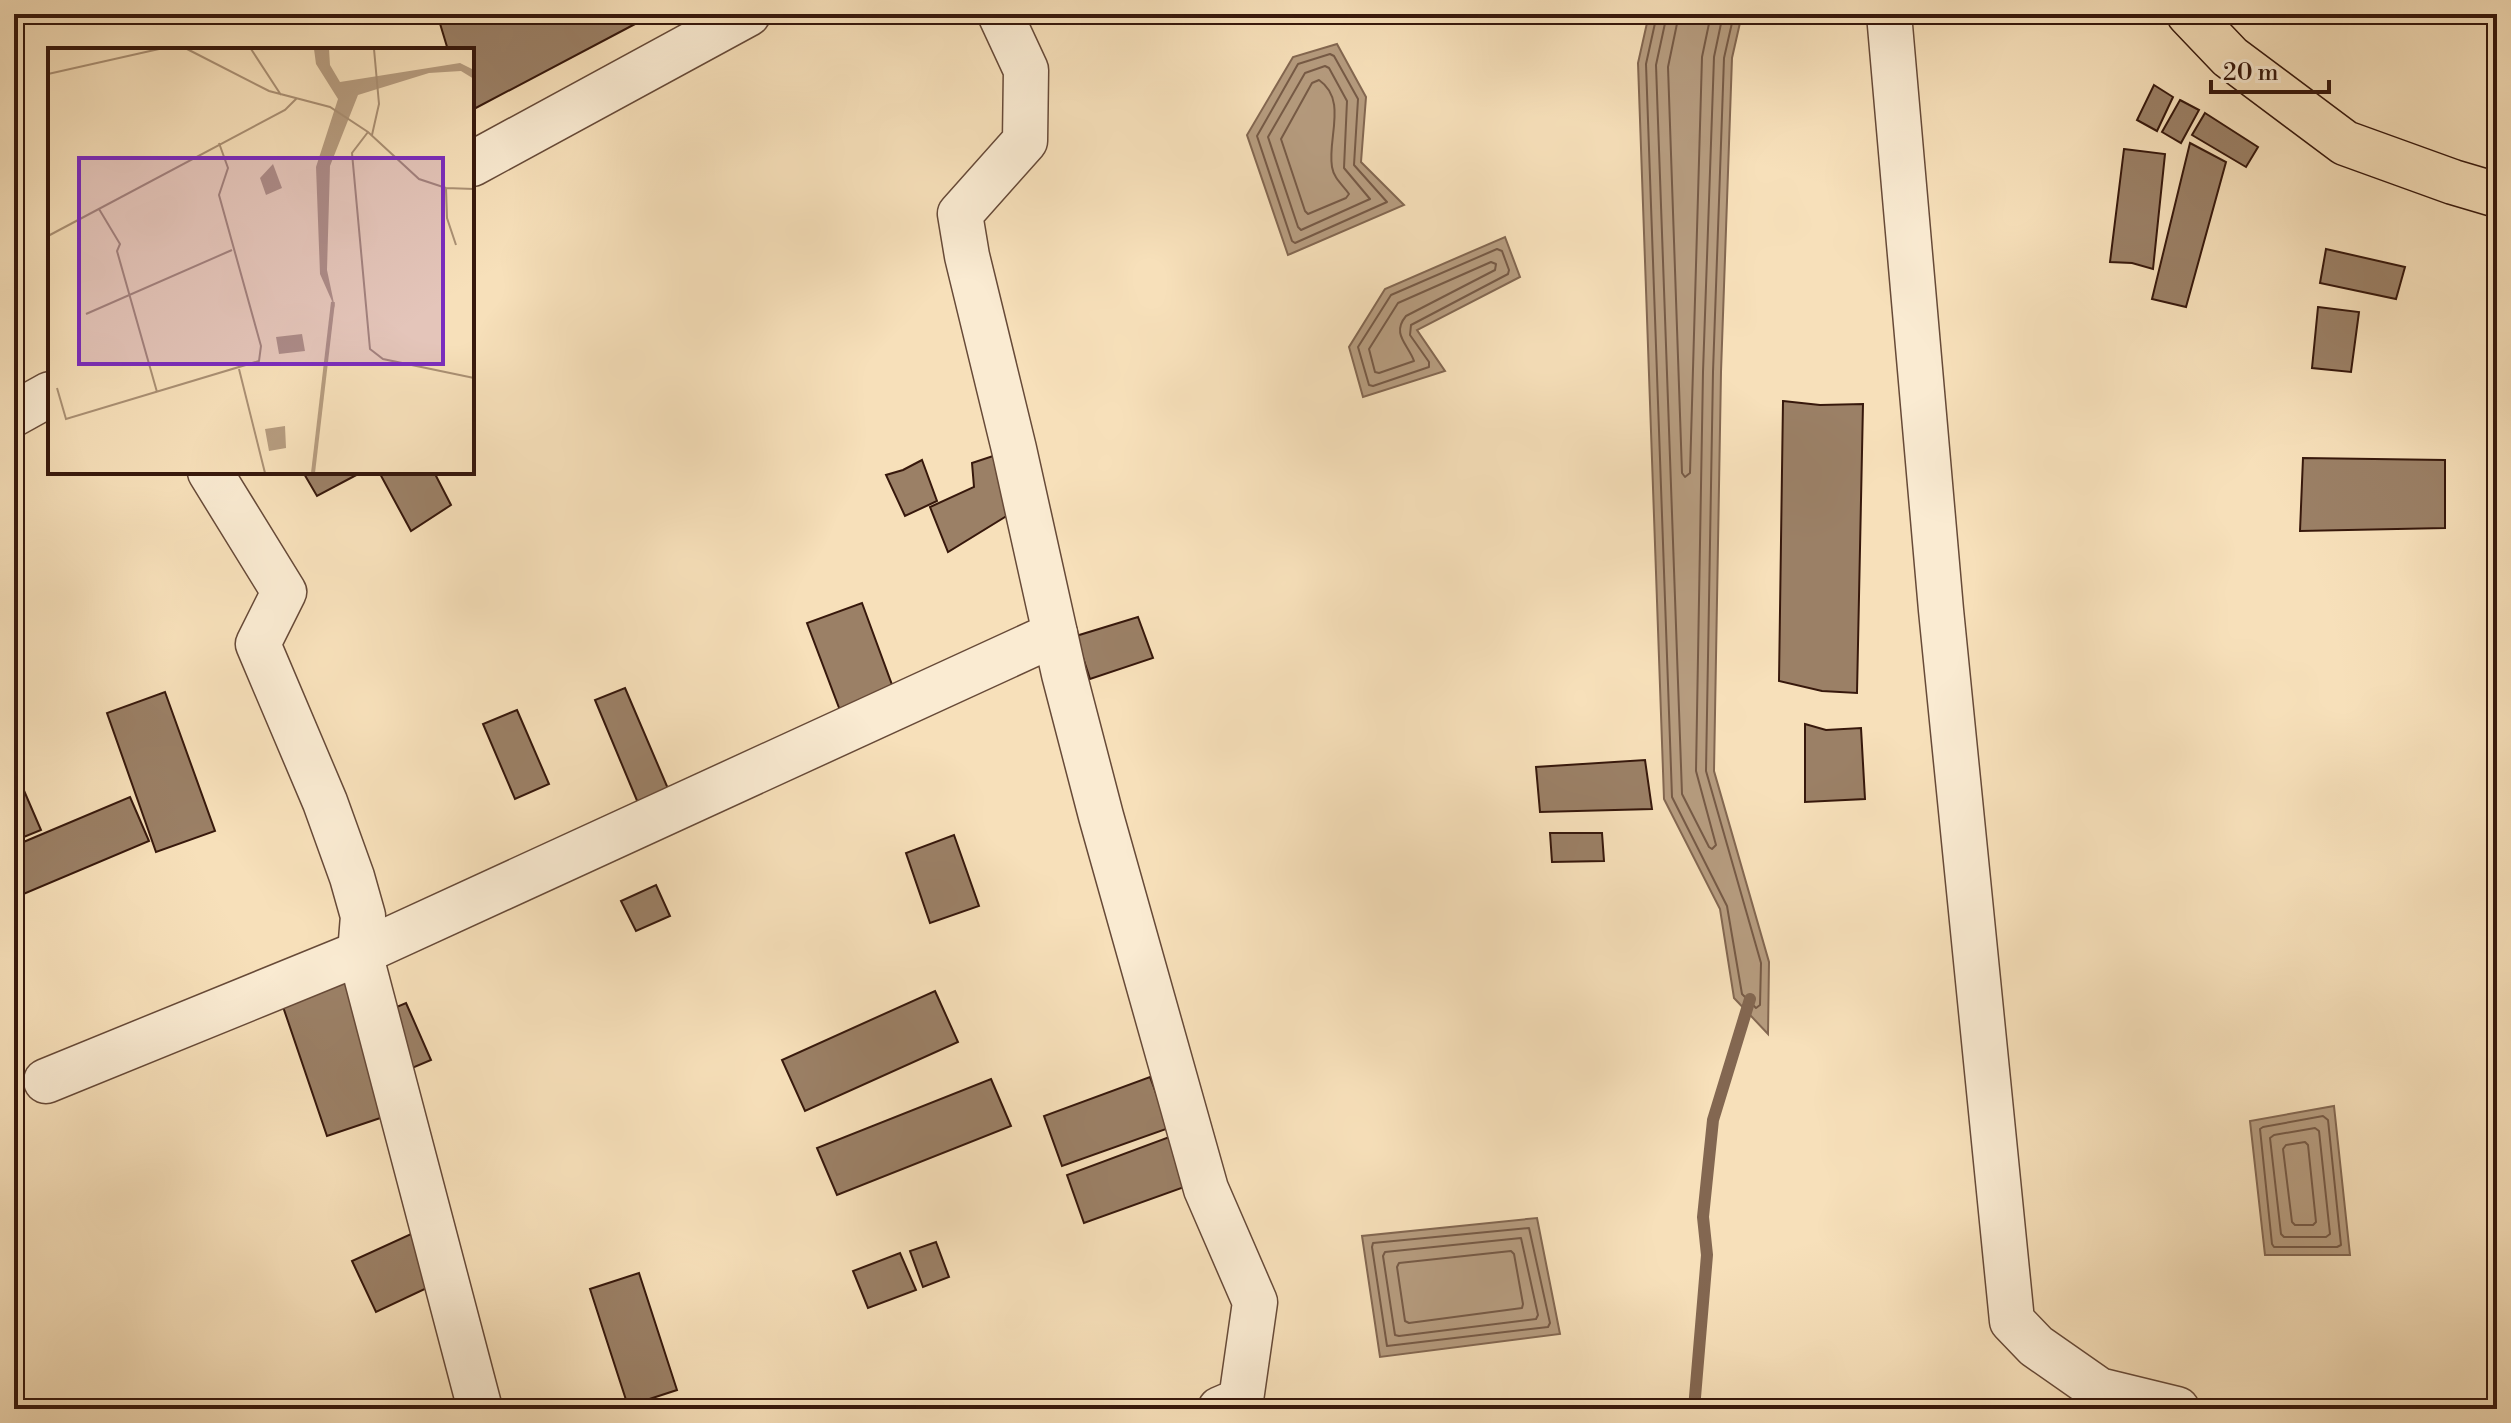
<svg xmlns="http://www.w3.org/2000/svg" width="2511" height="1423" font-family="'Libre Bodoni',serif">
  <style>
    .water { fill: #b69c7f; stroke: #836751; stroke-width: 2 }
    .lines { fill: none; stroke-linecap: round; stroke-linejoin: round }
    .shore { stroke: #765a46; stroke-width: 2 }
    .stream { stroke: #836751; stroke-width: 12 }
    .building { fill: #9b8066; stroke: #37180c; stroke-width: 2 }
    .minor-casing { stroke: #674a38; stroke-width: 47 }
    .major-casing { stroke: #37180c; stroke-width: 47 }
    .minor { stroke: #faebd2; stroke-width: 44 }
    .major { stroke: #f7e0ba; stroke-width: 44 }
    .inset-river { fill: none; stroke: #b69c7f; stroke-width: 4 }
    .inset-road { fill: none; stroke: #aa9074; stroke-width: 2 }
    .view { fill: #7b2cbf; fill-opacity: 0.15; stroke: #7b2cbf; stroke-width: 4 }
    .inset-edge { fill: none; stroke: #37180c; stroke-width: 4 }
  </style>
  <rect width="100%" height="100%" fill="#f7e0ba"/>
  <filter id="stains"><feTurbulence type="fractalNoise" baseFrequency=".0025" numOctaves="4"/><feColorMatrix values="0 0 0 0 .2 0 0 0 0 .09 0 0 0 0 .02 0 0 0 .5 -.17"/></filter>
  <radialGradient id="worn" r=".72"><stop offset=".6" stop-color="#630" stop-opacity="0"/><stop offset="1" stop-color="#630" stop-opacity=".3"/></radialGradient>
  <g class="water">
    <path d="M 1649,14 L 1742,14 L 1732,58 L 1721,372 L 1714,771 L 1769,962 L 1768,1034 L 1734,998 L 1720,909 L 1664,799 L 1638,63 Z"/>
    <path d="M 1337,44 L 1366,97 L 1361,162 L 1404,205 L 1288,255 L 1247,135 L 1293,57 Z"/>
    <path d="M 1505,237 L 1520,277 L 1417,330 L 1445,371 L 1363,397 L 1349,347 L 1385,289 Z"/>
    <path d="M 2334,1106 L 2350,1255 L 2265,1255 L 2250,1121 Z"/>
    <path d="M 1537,1218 L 1560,1334 L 1380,1357 L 1362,1236 Z"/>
  </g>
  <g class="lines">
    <g class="shore">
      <path d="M 1657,14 L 1646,64 L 1672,797 L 1727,906 L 1742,994 L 1756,1008 L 1760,1005 L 1761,963 L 1706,771 L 1713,372 L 1724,58 L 1734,14"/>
      <path d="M 1667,14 L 1656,65 L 1682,794 L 1709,847 L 1712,849 L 1716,845 L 1696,771 L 1703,372 L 1714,57 L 1723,14"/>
      <path d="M 1679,14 L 1668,67 L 1682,473 L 1685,477 L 1690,473 L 1702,57 L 1711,14"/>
      <path d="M 1330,54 L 1334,56 L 1358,99 L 1354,165 L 1387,202 L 1295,243 L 1292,241 L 1257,136 L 1298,64 Z"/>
      <path d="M 1325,66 L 1329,68 L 1347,101 L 1344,168 L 1370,199 L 1301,230 L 1298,227 L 1268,137 L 1305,73 Z"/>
      <path d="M 1319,80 C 1348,100 1327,139 1332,167 C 1334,179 1343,185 1349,194 L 1346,198 L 1308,214 L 1305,211 L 1281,139 L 1312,83 Z"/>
      <path d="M 1497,249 L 1502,251 L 1509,270 L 1508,274 L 1411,325 L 1410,335 L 1429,362 L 1429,367 L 1373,386 L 1369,385 L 1358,347 L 1391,295 Z"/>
      <path d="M 1491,262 L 1496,264 L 1495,270 L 1406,316 C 1391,334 1408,344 1414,361 L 1379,373 L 1375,372 L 1369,349 L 1398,303 Z"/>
      <path d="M 2323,1116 L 2328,1120 L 2341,1245 L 2337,1247 L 2274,1247 L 2272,1244 L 2260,1129 L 2263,1127 Z"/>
      <path d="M 2315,1128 L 2319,1131 L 2330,1234 L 2326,1237 L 2284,1237 L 2281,1234 L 2270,1138 L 2274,1135 Z"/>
      <path d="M 2305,1142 L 2308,1145 L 2316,1222 L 2313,1225 L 2295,1225 L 2292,1222 L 2283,1149 L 2286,1145 Z"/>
      <path d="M 1529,1228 L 1550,1323 L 1548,1327 L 1387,1346 L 1372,1247 L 1373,1243 Z"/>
      <path d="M 1521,1238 L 1538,1315 L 1536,1319 L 1399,1336 L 1395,1335 L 1383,1256 L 1385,1252 Z"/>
      <path d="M 1511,1251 L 1514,1254 L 1523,1304 L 1522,1308 L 1409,1323 L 1405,1321 L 1397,1267 L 1399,1263 Z"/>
    </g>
    <path class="stream" d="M 1694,1409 L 1707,1255 L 1703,1217 L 1713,1120 L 1750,999"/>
  </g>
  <g class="building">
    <path d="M 415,14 L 654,14 L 472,110 L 472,50 L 448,50 L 438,17 L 415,17 Z"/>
    <path d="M 2154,85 L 2173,97 L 2157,131 L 2137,120 Z"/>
    <path d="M 2180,100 L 2199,110 L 2181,143 L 2162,132 Z"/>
    <path d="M 2205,113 L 2258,147 L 2246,167 L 2192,135 Z"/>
    <path d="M 2190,143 L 2226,162 L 2186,307 L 2152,299 Z"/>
    <path d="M 2124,149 L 2165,154 L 2153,269 L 2132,263 L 2110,262 Z"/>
    <path d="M 2326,249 L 2405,267 L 2396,299 L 2320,283 Z"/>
    <path d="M 2318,307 L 2359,312 L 2351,372 L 2312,368 Z"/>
    <path d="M 1783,401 L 1820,405 L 1863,404 L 1857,693 L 1822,691 L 1779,681 Z"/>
    <path d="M 1005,452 L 1013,512 L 948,552 L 930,507 L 974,487 L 972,463 Z"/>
    <path d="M 2303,458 L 2445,460 L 2445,528 L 2300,531 Z"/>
    <path d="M 922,460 L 937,501 L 905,516 L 886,475 L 903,470 Z"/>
    <path d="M 303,472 L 362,472 L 317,496 Z"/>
    <path d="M 379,472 L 434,472 L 451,505 L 411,531 Z"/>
    <path d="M 862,603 L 895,693 L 841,713 L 807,623 Z"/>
    <path d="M 1138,617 L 1153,658 L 1090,679 L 1076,636 Z"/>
    <path d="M 625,688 L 669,791 L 638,803 L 595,700 Z"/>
    <path d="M 165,692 L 215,831 L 156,852 L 107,713 Z"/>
    <path d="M 517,710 L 549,784 L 515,799 L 483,724 Z"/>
    <path d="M 1805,724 L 1826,730 L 1861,728 L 1865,799 L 1805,802 Z"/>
    <path d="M 1645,760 L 1652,809 L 1540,812 L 1536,767 Z"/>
    <path d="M 22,786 L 41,830 L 14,841 L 14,789 Z"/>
    <path d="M 130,797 L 149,841 L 14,898 L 14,846 Z"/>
    <path d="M 1550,833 L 1602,833 L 1604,861 L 1552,862 Z"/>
    <path d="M 954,835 L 979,906 L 930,923 L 906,853 Z"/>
    <path d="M 656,885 L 670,916 L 636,931 L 621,901 Z"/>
    <path d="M 352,966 L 401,1111 L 327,1136 L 278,992 Z"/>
    <path d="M 935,991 L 958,1042 L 805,1111 L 782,1060 Z"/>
    <path d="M 406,1003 L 431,1060 L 405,1071 L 380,1014 Z"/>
    <path d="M 1150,1077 L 1169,1128 L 1062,1166 L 1044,1116 Z"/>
    <path d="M 991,1079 L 1011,1126 L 837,1195 L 817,1148 Z"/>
    <path d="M 1172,1136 L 1190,1185 L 1084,1223 L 1067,1175 Z"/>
    <path d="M 422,1229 L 446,1279 L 376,1312 L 352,1261 Z"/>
    <path d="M 936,1242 L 949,1277 L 923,1287 L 910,1251 Z"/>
    <path d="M 900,1253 L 916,1290 L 868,1308 L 853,1271 Z"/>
    <path d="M 639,1273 L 677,1390 L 628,1406 L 590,1289 Z"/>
  </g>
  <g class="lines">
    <g class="minor-casing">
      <g id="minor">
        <path d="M 1000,14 L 1026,70 L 1025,141 L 960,214 L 967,256 L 1014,449 L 1064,674 L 1101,816 L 1206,1189 L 1255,1302 L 1241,1400 L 1220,1409"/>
        <path d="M 1889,14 L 1941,610 L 2012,1321 L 2036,1346 L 2099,1390 L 2177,1409"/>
        <path d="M 472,164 L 748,14"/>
        <path d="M 14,414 L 50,394"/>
        <path d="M 210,472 L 284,592 L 258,644 L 325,802 L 352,877 L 363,916 L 360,953 L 480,1409"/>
        <path d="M 46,1081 L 360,953 L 1055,634"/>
      </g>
    </g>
    <g class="major-casing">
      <path id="major" d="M 2189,14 L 2230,57 L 2345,143 L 2453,182 L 2497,195"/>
    </g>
    <use href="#minor" class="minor"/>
    <use href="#major" class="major"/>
  </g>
  <g transform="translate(48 48)">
    <rect width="426" height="426" fill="#f7e0ba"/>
    <path d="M 266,1 L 281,1 L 282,17 L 292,34 L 412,15 L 426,22 L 426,31 L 413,23 L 381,25 L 310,47 L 282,118 L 279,222 L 287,260 L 272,226 L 268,119 L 290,51 L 268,16 ZM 225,116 L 234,140 L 218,147 L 212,130 ZM 254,286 L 257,303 L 231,306 L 228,289 ZM 237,378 L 238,400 L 221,403 L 217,381 Z" fill="#b69c7f"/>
    <path class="inset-river" d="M 265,425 L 285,254"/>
    <path class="inset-road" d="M 139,1 L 221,43 L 282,59 L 320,84 L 371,131 L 398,140 L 426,141M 203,1 L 233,47M 0,26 L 111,1M 320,84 L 304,105 L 322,301 L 335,311 L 426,330M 324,87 L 331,56 L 326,1M 398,140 L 399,170 L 408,197M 51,161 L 72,196 L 69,203 L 109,344M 0,188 L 237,62 L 249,50M 38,266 L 184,202M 191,321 L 217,425M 9,340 L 18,371 L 211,313 L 213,298 L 171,147 L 180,120 L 171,95"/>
    <path class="view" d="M 31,110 L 395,110 L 395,316 L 31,316 Z"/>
    <rect width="426" height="426" class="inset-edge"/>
  </g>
  <rect width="2511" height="1423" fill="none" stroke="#f7e0ba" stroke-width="48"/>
  <rect x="16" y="16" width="2479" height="1391" fill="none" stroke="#37180c" stroke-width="4"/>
  <rect x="24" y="24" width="2463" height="1375" fill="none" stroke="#37180c" stroke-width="2"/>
  <path d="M2211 80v12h118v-12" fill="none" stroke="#37180c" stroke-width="4"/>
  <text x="2223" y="80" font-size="24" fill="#37180c" stroke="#faebd2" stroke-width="6" paint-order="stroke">20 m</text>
  <rect width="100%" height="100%" filter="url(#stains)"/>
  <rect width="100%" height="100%" fill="url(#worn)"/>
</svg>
